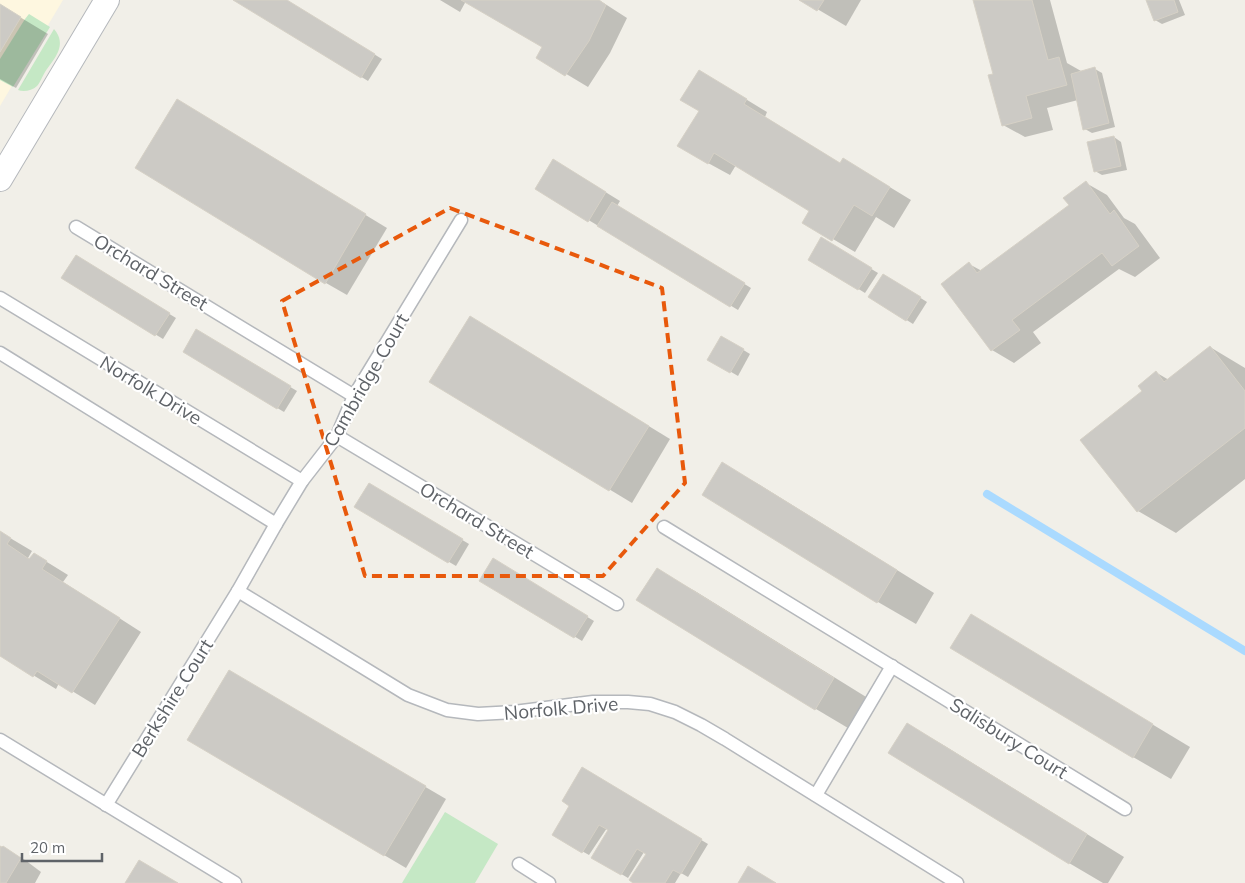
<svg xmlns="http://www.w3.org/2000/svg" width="1245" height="883" font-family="Mulish,sans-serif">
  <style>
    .commercial { fill: #fef7e0 }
    .green { fill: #c5e8c5 }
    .shadow { fill: #0003 }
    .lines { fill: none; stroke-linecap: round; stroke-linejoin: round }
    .stream { stroke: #aadaff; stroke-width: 8 }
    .building { fill: #cccac5; stroke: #d6d1c6 }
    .lane-casing { stroke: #b5b8bc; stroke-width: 15 }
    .street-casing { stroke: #b5b8bc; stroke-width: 26 }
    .lane { stroke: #fff; stroke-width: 12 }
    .street { stroke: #fff; stroke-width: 24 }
    .marked { fill: none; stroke: #e8590c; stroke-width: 4; stroke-dasharray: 10 6; stroke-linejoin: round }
    .labels { text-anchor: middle; stroke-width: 4.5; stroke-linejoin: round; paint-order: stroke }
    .street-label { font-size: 19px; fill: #5f6368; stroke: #fff }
  </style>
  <rect width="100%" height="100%" fill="#f1efe8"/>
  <path class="commercial" d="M 0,0 L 63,0 L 0,106 Z"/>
  <g class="green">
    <path d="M 29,14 L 50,27 L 13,87 L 0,80 L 0,59 L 25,19 Z"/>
    <path d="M 54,29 C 68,45 54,59 45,72 C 42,77 40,83 37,86 C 32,91 23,92 18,90 Z"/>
    <path d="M 445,812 L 498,844 L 475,883 L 402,883 Z"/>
  </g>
  <g class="shadow">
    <path d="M 236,0 L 285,0 L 382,59 L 368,81 Z"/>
    <path d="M 440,0 L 599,0 L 627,18 L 610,53 L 588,87 L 538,57 L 544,47 L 466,1 L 460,12 Z"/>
    <path d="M 802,0 L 861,0 L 846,26 Z"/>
    <path d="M 974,0 L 1050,0 L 1067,63 L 1081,71 L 1095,69 L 1102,73 L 1115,127 L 1092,133 L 1085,129 L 1078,100 L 1047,108 L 1053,130 L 1025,137 L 1003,125 L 994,75 Z"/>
    <path d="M 1147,0 L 1179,0 L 1185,15 L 1162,24 L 1155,20 Z"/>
    <path d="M 0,5 L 48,34 L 16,88 L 0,79 Z"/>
    <path d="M 721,84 L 767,112 L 765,117 L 841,164 L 865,172 L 911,200 L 894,228 L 876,217 L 855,252 L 804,222 L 811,211 L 736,165 L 730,175 L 708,163 Z"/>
    <path d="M 199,114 L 387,228 L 347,295 L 326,283 Z"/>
    <path d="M 1114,137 L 1121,142 L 1127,170 L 1102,175 L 1095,171 Z"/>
    <path d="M 568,169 L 620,201 L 617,206 L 751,288 L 738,310 L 537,189 Z"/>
    <path d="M 1086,183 L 1107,195 L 1124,218 L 1135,224 L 1160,258 L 1135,277 L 1119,269 L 1033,332 L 1041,343 L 1014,363 L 992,350 L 943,284 L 969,264 L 982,271 L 1071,206 Z"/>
    <path d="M 822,239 L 878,273 L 865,293 L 810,259 Z"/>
    <path d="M 76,257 L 176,318 L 163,339 L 63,278 Z"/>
    <path d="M 884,275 L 927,302 L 913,324 L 870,297 Z"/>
    <path d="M 491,330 L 670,439 L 632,503 L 431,382 Z"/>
    <path d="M 197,331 L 297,391 L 284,412 L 184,352 Z"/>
    <path d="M 722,337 L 750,354 L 738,376 L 709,359 Z"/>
    <path d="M 1210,347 L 1245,368 L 1245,479 L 1176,533 L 1138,511 L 1144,391 L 1157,373 L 1169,380 Z"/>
    <path d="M 723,464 L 760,485 L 934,593 L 916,624 L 878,602 L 703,494 Z"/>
    <path d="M 369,484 L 469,544 L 456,566 L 356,507 Z"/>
    <path d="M 0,532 L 32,551 L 28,558 L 31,560 L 34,554 L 68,575 L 63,582 L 141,632 L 95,705 L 59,683 L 56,689 L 0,655 Z"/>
    <path d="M 493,560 L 594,621 L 582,641 L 481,580 Z"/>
    <path d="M 657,570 L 695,591 L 871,700 L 853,731 L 816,709 L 638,600 Z"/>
    <path d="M 1009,638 L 1190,747 L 1171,779 L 1133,757 Z"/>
    <path d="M 229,672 L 446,799 L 406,868 L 189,740 Z"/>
    <path d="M 907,724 L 945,746 L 1124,857 L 1108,883 L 1103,883 L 1069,863 Z"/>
    <path d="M 583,769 L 708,844 L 688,877 L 681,873 L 675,883 L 635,883 L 648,854 L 644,852 L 628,878 L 593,857 L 610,830 L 607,828 L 589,855 L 553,835 L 571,805 Z"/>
    <path d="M 0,847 L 25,860 L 41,872 L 35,883 L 0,883 Z"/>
  </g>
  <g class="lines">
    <path class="stream" d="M 987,494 L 1245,651"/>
  </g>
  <g class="building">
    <path d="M 233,0 L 287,0 L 375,54 L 361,78 Z"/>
    <path d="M 461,0 L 599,0 L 606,5 L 589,41 L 565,76 L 536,58 L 542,47 Z"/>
    <path d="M 799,0 L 824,0 L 817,11 Z"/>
    <path d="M 973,0 L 1032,0 L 1048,60 L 1059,57 L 1067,85 L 1026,96 L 1032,118 L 1002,126 L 988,75 L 993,74 Z"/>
    <path d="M 1146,0 L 1174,0 L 1178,12 L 1154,21 Z"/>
    <path d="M 0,4 L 21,17 L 0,52 Z"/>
    <path d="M 1095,67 L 1109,123 L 1083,130 L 1071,74 Z"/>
    <path d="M 699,70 L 747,99 L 744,104 L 840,163 L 843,158 L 890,187 L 872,216 L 854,205 L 832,241 L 802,223 L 809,211 L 714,153 L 708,164 L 677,146 L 699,111 L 680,100 Z"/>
    <path d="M 177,99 L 366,214 L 325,284 L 135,168 Z"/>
    <path d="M 1114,136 L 1121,166 L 1094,172 L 1087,142 Z"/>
    <path d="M 553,159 L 606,192 L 588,222 L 535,189 Z"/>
    <path d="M 1086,181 L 1110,214 L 1114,210 L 1139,246 L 1112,266 L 1102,253 L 1012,320 L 1020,330 L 991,351 L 941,284 L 969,262 L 977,273 L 1069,205 L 1063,198 Z"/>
    <path d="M 612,202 L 745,283 L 730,307 L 597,226 Z"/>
    <path d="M 821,237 L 872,268 L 858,290 L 808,260 Z"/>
    <path d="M 76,255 L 170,313 L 155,336 L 61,278 Z"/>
    <path d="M 883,274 L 921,297 L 906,321 L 868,297 Z"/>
    <path d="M 470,316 L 649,426 L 609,491 L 429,382 Z"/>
    <path d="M 196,329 L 291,386 L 277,409 L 183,352 Z"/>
    <path d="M 721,336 L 744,349 L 730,373 L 707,360 Z"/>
    <path d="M 1210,346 L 1245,391 L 1245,428 L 1137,512 L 1080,440 L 1142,391 L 1138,386 L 1156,371 L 1164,382 Z"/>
    <path d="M 722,462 L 897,570 L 877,603 L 702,495 Z"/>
    <path d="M 369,483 L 463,539 L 448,563 L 354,507 Z"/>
    <path d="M 0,531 L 11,538 L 7,544 L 29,559 L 34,553 L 47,561 L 42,569 L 120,618 L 72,693 L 37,671 L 33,677 L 0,656 Z"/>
    <path d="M 493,558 L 588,616 L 574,638 L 479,581 Z"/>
    <path d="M 657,568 L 834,678 L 815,710 L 636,600 Z"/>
    <path d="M 971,614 L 1153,724 L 1133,758 L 950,648 Z"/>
    <path d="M 229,670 L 426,786 L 384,856 L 187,740 Z"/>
    <path d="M 907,723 L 1087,834 L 1069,864 L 888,753 Z"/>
    <path d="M 582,767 L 702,839 L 681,874 L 673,870 L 665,883 L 633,883 L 629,880 L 646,854 L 637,849 L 621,875 L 591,858 L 608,830 L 599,825 L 582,853 L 552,835 L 569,806 L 562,801 Z"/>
    <path d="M 0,846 L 2,847 L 3,846 L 21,858 L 6,883 L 0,883 Z"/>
    <path d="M 139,860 L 178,883 L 125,883 Z"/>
    <path d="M 748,866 L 776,883 L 738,883 Z"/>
  </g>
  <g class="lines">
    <g class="lane-casing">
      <g id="lane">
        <path d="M 76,227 L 354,396"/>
        <path d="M 0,298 L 302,481"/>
        <path d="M 0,353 L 276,524"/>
        <path d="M 337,436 L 617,604"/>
        <path d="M 664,527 L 1125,809"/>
        <path d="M 238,591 L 408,695 L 447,710 L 478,714 L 514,712 L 593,702 L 628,702 L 650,704 L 675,712 L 701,725 L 725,739 L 957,883"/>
        <path d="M 0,740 L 235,883"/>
        <path d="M 816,795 L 892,666"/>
        <path d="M 106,805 L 238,591 L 276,524 L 302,481 L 337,436 L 354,396 L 461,220"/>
        <path d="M 519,864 L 549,883"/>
      </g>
    </g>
    <g class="street-casing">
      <path id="street" d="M 0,179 L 107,0"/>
    </g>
    <use href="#lane" class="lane"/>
    <use href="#street" class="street"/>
  </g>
  <path class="marked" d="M 450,208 L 662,288 L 685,483 L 603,576 L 365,576 L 282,301 Z"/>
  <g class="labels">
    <g class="street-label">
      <text transform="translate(151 272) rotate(31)" y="7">Orchard Street</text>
      <text transform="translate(366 380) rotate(-60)" y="7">Cambridge Court</text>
      <text transform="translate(151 390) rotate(31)" y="7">Norfolk Drive</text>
      <text transform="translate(477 520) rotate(31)" y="7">Orchard Street</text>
      <text transform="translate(172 698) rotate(-58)" y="7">Berkshire Court</text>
      <text transform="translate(561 708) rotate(-5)" y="7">Norfolk Drive</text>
      <text transform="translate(1009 738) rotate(32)" y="7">Salisbury Court</text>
    </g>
  </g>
  <path d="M22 853v8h80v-8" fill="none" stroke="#5f6368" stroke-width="2.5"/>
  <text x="30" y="853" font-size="15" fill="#5f6368" stroke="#ffffff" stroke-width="4" paint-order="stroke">20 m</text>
</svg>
